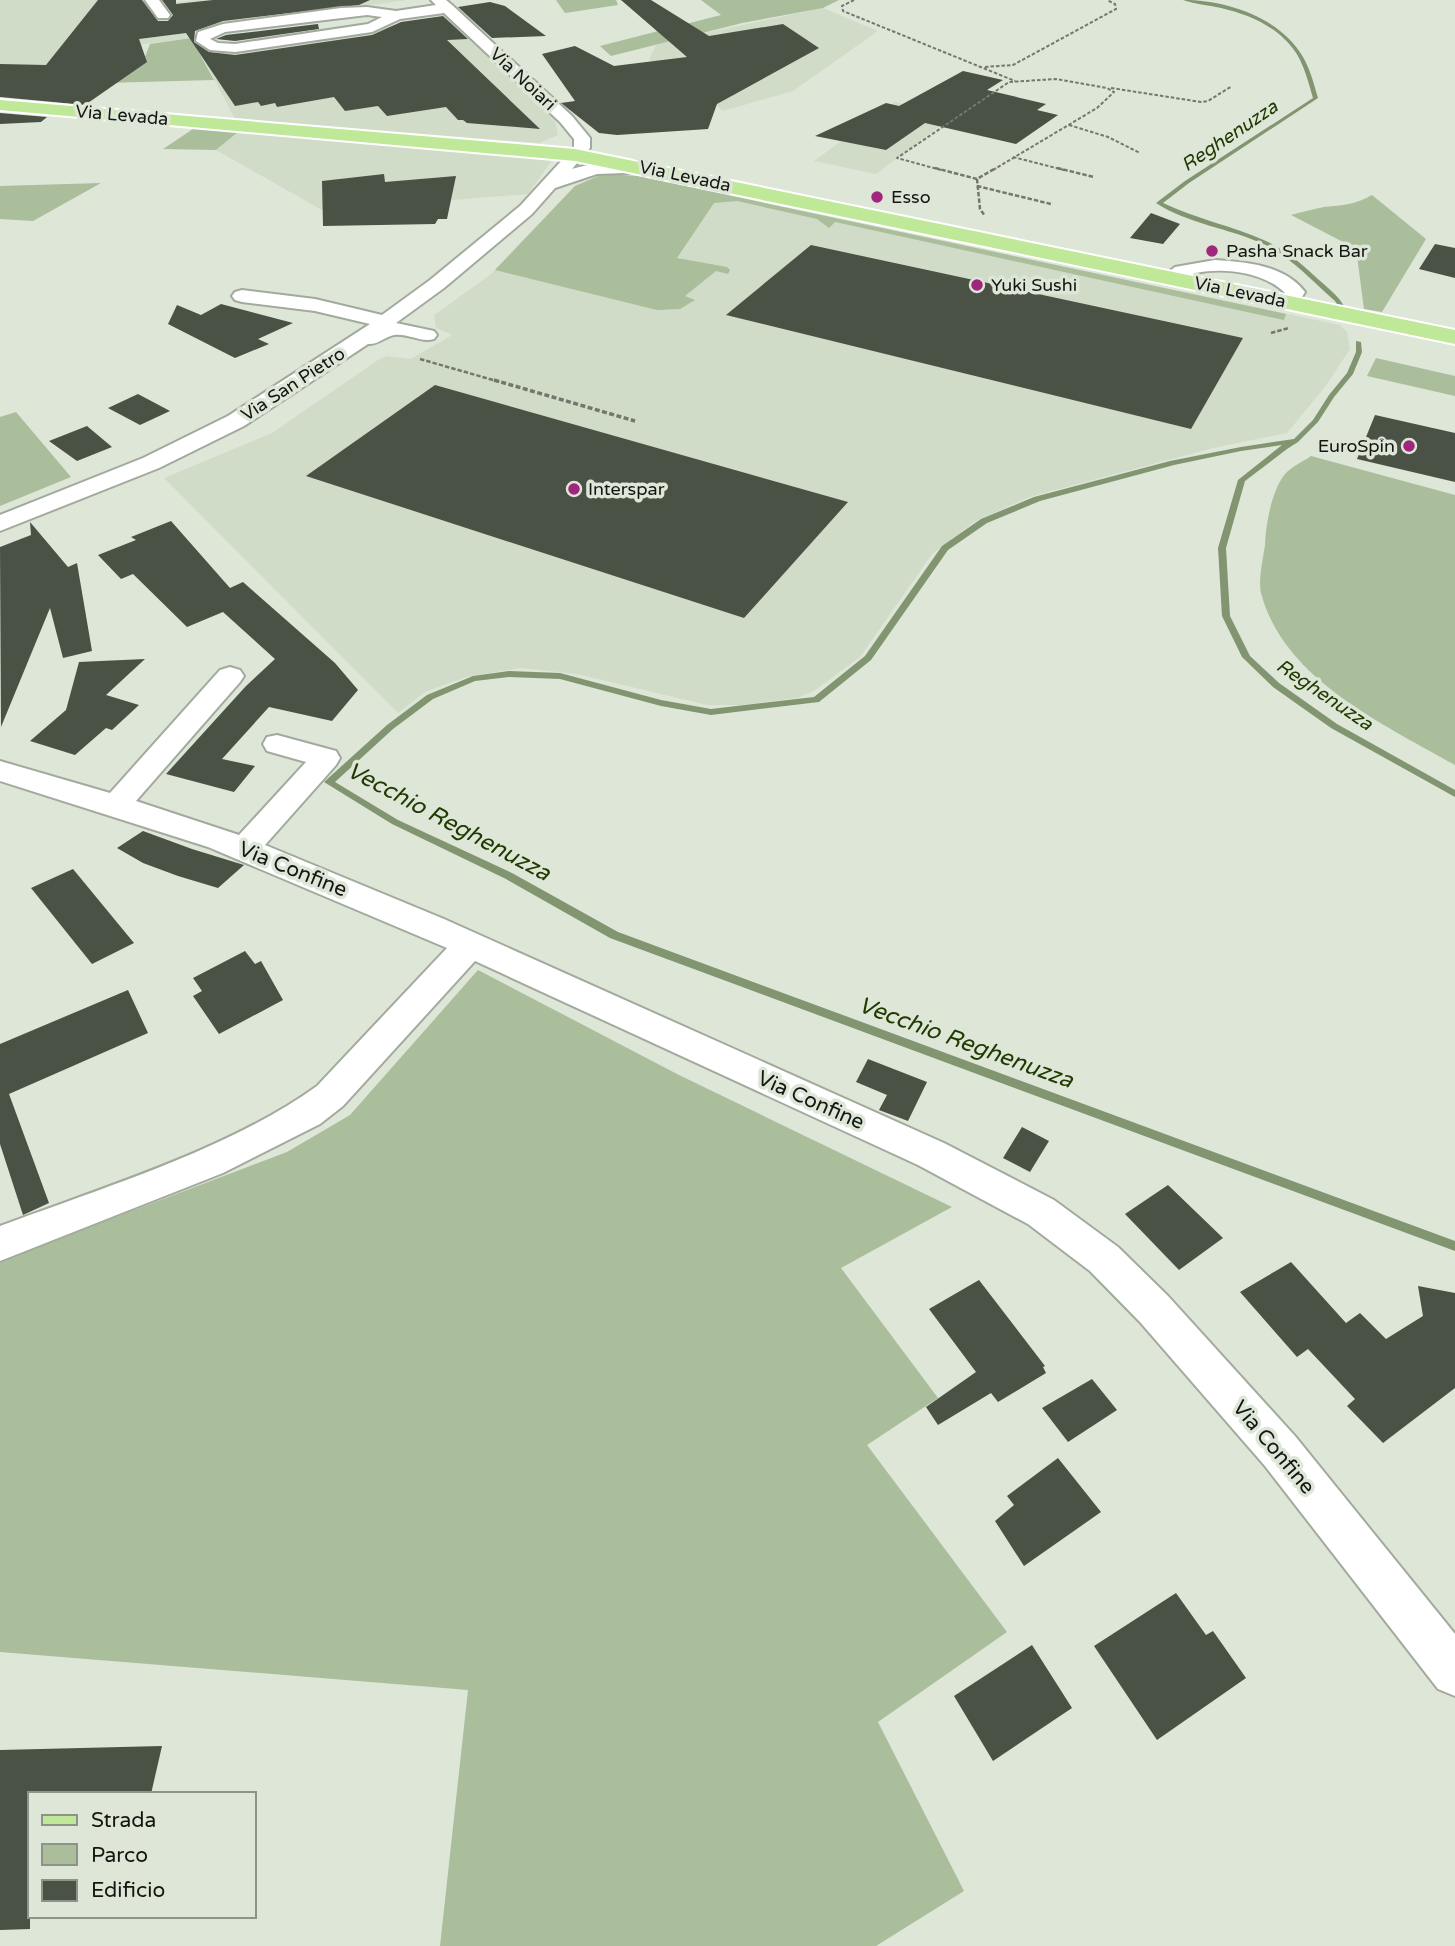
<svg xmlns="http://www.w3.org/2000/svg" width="1455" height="1946" font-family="'Varela Round',sans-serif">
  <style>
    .built { fill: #d0dcc7 }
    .green { fill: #aabe9b }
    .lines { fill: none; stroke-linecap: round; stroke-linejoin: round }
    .stream { fill: #809570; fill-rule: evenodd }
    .building { fill: #4a5145 }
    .minor-casing { stroke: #a2aa9d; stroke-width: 4 }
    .major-casing { stroke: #fff; stroke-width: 4 }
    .path-far2 { stroke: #73786f; stroke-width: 2; stroke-dasharray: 3.5 2; stroke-linecap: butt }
    .path-far1 { stroke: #73786f; stroke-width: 2.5; stroke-dasharray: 4.5 2; stroke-linecap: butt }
    .path { stroke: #73786f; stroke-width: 3.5; stroke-dasharray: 5 2.5; stroke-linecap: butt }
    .minor { fill: #fff; fill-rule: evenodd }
    .major { fill: #bfe998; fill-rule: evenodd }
    .poi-dot { fill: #a0267d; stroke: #dee6d8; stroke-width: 2.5 }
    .labels { text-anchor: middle; stroke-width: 7; stroke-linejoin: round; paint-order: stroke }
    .far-street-label { font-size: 18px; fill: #131611; stroke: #dee6d8 }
    .far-poi-label { font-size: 18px; fill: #131611; stroke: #dee6d8; text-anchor: start }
    .far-water-label { font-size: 19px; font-style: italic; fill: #203b01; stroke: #dee6d8 }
    .street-label { font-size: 21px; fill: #131611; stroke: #dee6d8 }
    .water-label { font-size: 23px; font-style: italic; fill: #203b01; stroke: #dee6d8 }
  </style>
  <rect width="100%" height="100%" fill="#dee6d8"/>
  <g class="built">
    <path d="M 0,0 L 137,0 L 150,20 L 176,17 L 168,3 L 196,0 L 408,0 L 185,29 L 191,38 L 53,56 L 45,69 L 0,92 Z"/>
    <path d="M 823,8 L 878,31 L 793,91 L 723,111 L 682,74 L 666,75 L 649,59 L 657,43 Z"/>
    <path d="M 448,18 L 555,121 L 558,135 L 539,143 L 235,119 L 201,54 Z"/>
    <path d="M 895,102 L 953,116 L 876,174 L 814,161 Z"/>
    <path d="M 238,132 L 552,160 L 528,194 L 322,210 L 216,150 Z"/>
    <path d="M 603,174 L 638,176 L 1340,325 L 1347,332 L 1350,349 L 1325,387 L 1287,433 L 1213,448 L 1029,497 L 974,522 L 932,554 L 860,657 L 814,691 L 797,698 L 743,705 L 707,705 L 577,674 L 521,668 L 466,677 L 425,692 L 398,713 L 164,478 L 272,433 L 378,360 L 387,356 L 411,359 L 452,335 L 436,328 L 434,315 L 490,275 L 575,186 Z"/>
  </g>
  <g class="green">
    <path d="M 556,0 L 616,0 L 618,5 L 565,13 Z"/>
    <path d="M 701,0 L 839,0 L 823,8 L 742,23 L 611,56 L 600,46 L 721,15 Z"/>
    <path d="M 191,38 L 214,80 L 32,85 L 143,62 L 150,44 Z"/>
    <path d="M 193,129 L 238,132 L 216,150 L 163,149 Z"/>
    <path d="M 603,174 L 638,176 L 1286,314 L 1284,320 L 835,222 L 829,228 L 817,219 L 737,201 L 714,203 L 677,258 L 727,267 L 730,270 L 728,274 L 716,271 L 685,296 L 695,300 L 680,309 L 657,310 L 495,270 L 575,186 Z"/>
    <path d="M 101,183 L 33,221 L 0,219 L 0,186 Z"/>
    <path d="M 1372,195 L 1426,239 L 1382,312 L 1364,309 L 1357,256 L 1345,243 L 1291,215 C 1302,212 1313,209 1324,207 C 1343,205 1355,205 1372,195 Z"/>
    <path d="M 1376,358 L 1455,376 L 1455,396 L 1367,376 Z"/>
    <path d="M 16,412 L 71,477 L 0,506 L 0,417 Z"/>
    <path d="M 1311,456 L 1455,495 L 1455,765 C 1384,724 1284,680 1261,593 C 1258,580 1263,559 1265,545 C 1266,524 1271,492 1285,474 C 1291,467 1304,461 1311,456 Z"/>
    <path d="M 478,970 L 679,1075 L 952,1207 L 841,1268 L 938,1398 L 867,1445 L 1007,1632 L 878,1722 L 964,1891 L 876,1946 L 440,1946 L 468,1690 L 0,1652 L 0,1261 L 287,1152 L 350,1115 Z"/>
  </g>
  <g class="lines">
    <g class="stream">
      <path d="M 1183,0 C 1226,0 1280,17 1303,57 C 1310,69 1314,84 1318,98 L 1189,183 L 1163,203 C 1196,219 1233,226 1266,241 C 1286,250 1303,265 1319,280 C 1329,289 1339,296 1345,308 L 1344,309 L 1340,309 L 1335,301 C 1312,281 1291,257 1263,244 C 1229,228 1188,224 1156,203 L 1185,181 L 1313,98 C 1309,84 1305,69 1298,56 C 1281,28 1251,15 1221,8 C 1208,5 1194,4 1183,0 Z"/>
      <path d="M 1356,341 L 1361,342 L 1362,352 L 1353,374 L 1334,397 L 1318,422 L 1298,442 L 1287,449 L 1245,481 L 1226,548 L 1230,616 L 1250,656 L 1279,683 L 1337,724 L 1455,790 L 1455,797 L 1331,728 L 1273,687 L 1242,657 L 1222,616 L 1218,548 L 1238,480 L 1282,445 L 1241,451 L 1174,465 L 1040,501 L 987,523 L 948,550 L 871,660 L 819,702 L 711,715 L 661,706 L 560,679 L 509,677 L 475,681 L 433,699 L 393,729 L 335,782 L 398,820 L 512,873 L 618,932 L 1455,1241 L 1455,1251 L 610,938 L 506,879 L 392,824 L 324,782 L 387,725 L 427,695 L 473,676 L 509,671 L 560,673 L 661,700 L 711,709 L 814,697 L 865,656 L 942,546 L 981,519 L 1034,497 L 1170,461 L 1241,447 L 1294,439 L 1313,420 L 1329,395 L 1347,373 L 1356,352 Z"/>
    </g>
  </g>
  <g class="building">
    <path d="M 98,0 L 142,0 L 158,21 L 168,21 L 173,15 L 162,0 L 176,0 L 176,4 L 213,0 L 370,0 L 359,5 L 223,21 L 195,31 L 194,42 L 209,52 L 235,55 L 372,35 L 401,22 L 443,16 L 468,39 L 447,40 L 540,129 L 467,123 L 463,120 L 458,120 L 446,107 L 387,116 L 378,106 L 345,111 L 334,97 L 277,107 L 275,103 L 261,106 L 258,102 L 235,106 L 186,33 L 139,39 L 147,62 L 85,105 L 0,97 L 0,64 L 46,65 Z"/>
    <path d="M 621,0 L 651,0 L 709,36 L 783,24 L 819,48 L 717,104 L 708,129 L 617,135 L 599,133 L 561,103 L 575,101 L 542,54 L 575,46 L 614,66 L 687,57 Z"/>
    <path d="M 490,2 L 505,6 L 546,36 L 492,38 L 458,7 Z"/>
    <path d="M 318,24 L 319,29 L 235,41 L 216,39 L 226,35 Z"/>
    <path d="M 963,71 L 1003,80 L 987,90 L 1046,104 L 1037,110 L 1058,115 L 1016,144 L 925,123 L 886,150 L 815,136 L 886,103 L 899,106 Z"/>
    <path d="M 0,113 L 47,117 L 41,122 L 0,124 Z"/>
    <path d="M 384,174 L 385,182 L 456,176 L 447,219 L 438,219 L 435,224 L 323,226 L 322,181 Z"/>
    <path d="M 1151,213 L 1180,224 L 1163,244 L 1130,238 Z"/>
    <path d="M 1435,244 L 1455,248 L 1455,278 L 1419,269 Z"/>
    <path d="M 811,245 L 1243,338 L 1191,429 L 726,315 Z"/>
    <path d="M 221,304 L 293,323 L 258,339 L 269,344 L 235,358 L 168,324 L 177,305 L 201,315 Z"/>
    <path d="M 435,385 L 848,502 L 744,618 L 306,476 Z"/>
    <path d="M 138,394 L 170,411 L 140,425 L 108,408 Z"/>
    <path d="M 1375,415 L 1455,433 L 1455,482 L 1357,459 Z"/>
    <path d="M 87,426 L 112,447 L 77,461 L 49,441 Z"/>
    <path d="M 171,521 L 230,588 L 243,582 L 335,663 L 358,690 L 332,721 L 269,707 L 222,759 L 255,766 L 234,792 L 166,774 L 246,686 L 275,659 L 223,612 L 187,627 L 133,574 L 121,579 L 98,555 L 136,540 L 131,537 Z"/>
    <path d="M 30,522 L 68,567 L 77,563 L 92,651 L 63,658 L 50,608 L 1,727 L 0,547 L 31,535 Z"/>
    <path d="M 145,659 L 106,695 L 139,705 L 112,730 L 106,728 L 75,755 L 30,741 L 66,710 L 79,662 Z"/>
    <path d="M 143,831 L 192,849 L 244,865 L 218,888 L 178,876 L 143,863 L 117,848 Z"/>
    <path d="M 73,869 L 134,943 L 92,964 L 31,888 Z"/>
    <path d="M 245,951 L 255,964 L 261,961 L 283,1000 L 219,1034 L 193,996 L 202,991 L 193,978 Z"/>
    <path d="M 128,990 L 148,1033 L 9,1094 L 49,1203 L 23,1215 L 0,1144 L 0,1044 Z"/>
    <path d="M 868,1059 L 927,1082 L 908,1121 L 879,1110 L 887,1095 L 856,1082 Z"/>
    <path d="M 1022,1127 L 1049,1141 L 1030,1172 L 1003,1158 Z"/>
    <path d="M 1168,1185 L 1223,1238 L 1179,1270 L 1125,1214 Z"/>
    <path d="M 1291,1262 L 1346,1323 L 1360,1313 L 1386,1339 L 1423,1316 L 1418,1286 L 1455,1293 L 1455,1388 L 1383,1443 L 1347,1406 L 1355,1399 L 1308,1349 L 1297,1357 L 1240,1292 Z"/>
    <path d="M 979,1280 L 1045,1366 L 1043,1367 L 1046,1373 L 998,1402 L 991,1393 L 938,1425 L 926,1407 L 976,1372 L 929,1309 Z"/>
    <path d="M 1092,1379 L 1117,1410 L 1068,1442 L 1042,1408 Z"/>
    <path d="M 1058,1458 L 1101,1512 L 1024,1566 L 995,1521 L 1014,1505 L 1007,1496 Z"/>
    <path d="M 1176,1593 L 1206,1635 L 1213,1631 L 1246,1678 L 1157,1740 L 1094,1646 Z"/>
    <path d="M 1032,1645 L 1072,1708 L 993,1761 L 954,1696 Z"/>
    <path d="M 162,1746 L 151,1794 L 30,1794 L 30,1929 L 0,1930 L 0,1750 Z"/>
  </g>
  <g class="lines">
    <g class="minor-casing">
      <g id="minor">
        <path d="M 145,0 L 159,0 L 170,15 L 168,18 L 158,18 Z"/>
        <path d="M 431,0 L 446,0 L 452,5 L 572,116 L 590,138 L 590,148 L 572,169 C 597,162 626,158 652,164 L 654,168 L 652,172 L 597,174 L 555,188 L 532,214 L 444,288 L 396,323 L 434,331 L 437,335 L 434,339 C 421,343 408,333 394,335 C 384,337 378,345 368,344 L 244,426 L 159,468 L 0,531 L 0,515 L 143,458 L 228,416 L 370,324 L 315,311 L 242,302 L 235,300 L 232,296 L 235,292 L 242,290 L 315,299 L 382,315 L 430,280 L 520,206 L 574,147 L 574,139 L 560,122 L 444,13 L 400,19 L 372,32 L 235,52 L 210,50 L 196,41 L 198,32 L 223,24 L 341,8 L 367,7 L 396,11 L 436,5 ZM 367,15 L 382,17 L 368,24 L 235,44 L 218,43 L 210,39 L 225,32 Z"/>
        <path d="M 1215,260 C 1246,262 1285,265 1305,292 L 1296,307 L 1289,309 L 1279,303 L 1285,293 C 1264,272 1224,267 1196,273 C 1187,275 1180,281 1171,284 L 1161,278 L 1175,267 Z"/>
        <path d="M 230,667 L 240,670 L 244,676 L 240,682 L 136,801 L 239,835 L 306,762 L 267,751 L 263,744 L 267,737 L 277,735 L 336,751 L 340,758 L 336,765 L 265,845 L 444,919 L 944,1143 L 1054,1200 L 1118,1247 L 1168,1296 L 1295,1436 L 1455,1634 L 1455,1696 L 1438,1689 L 1265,1466 L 1140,1322 L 1090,1271 L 1028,1224 L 918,1165 L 475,961 L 343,1106 L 320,1124 L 223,1173 L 0,1261 L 0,1226 C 101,1188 230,1149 317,1086 L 447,948 L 208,847 L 0,781 L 0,761 L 110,793 L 220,670 Z"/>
      </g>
    </g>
    <g class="major-casing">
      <path id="major" d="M 0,100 L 575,149 L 1455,330 L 1455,344 L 575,161 L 0,110 Z"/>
    </g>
    <g class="path-far2">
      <path d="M 854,0 L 842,6 L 843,11 L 1015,81"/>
      <path d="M 985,67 L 1013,65 L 1116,9 L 1115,4 L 1107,0"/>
      <path d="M 1111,88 L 1201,102 L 1208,101 L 1232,86"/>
      <path d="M 1069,125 L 1108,137 L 1140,153"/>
      <path d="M 1013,157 L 1064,170"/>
      <path d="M 941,170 L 897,158 L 1009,82 L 1056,79 L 1107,88 L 1114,92 L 1097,108 L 993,170"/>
    </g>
    <g class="path-far1">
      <path d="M 935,168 L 977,179 L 996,168"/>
      <path d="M 1057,168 L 1094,177"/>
      <path d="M 977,179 L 980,209 L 985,216"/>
      <path d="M 977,186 L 1051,204"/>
      <path d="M 1271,333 L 1289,328"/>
      <path d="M 420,359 L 500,382"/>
    </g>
    <path class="path" d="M 494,380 L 635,421"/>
    <use href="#minor" class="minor"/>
    <use href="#major" class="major"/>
  </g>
  <g class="poi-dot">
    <circle cx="877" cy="197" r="7"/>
    <circle cx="1212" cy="251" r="7"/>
    <circle cx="977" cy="285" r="7"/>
    <circle cx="1409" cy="446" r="7"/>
    <circle cx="574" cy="489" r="7"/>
  </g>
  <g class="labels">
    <g class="far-street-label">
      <text transform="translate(523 79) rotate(43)" y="6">Via Noiari</text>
      <text transform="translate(122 115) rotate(5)" y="6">Via Levada</text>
      <text transform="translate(685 176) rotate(12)" y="6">Via Levada</text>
      <text transform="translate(1240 292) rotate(12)" y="6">Via Levada</text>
      <text transform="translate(293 384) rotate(-33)" y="6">Via San Pietro</text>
    </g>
    <g class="far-poi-label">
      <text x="891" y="203">Esso</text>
      <text x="1226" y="257">Pasha Snack Bar</text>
      <text x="991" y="291">Yuki Sushi</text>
      <text x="1395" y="452" text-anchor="end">EuroSpin</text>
      <text x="588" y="495">Interspar</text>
    </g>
    <g class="far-water-label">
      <text transform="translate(1229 135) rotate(-34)" y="7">Reghenuzza</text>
      <text transform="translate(1325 694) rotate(34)" y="7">Reghenuzza</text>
    </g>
    <g class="street-label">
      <text transform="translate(293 869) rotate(22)" y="7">Via Confine</text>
      <text transform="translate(811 1100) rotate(24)" y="7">Via Confine</text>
      <text transform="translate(1274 1447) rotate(50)" y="7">Via Confine</text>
    </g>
    <g class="water-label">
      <text transform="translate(449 821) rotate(28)" y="8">Vecchio Reghenuzza</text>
      <text transform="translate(966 1042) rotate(20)" y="8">Vecchio Reghenuzza</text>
    </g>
  </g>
  <rect x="28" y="1792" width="228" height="126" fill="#dee6d8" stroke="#8d9388" stroke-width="2"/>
  <rect x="42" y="1815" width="35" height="10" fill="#bfe998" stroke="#8d9388" stroke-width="2"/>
  <text x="91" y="1827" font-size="21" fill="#131611">Strada</text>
  <rect x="42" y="1844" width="35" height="21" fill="#aabe9b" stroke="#8d9388" stroke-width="2"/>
  <text x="91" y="1862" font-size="21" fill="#131611">Parco</text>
  <rect x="42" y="1880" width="35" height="21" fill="#4a5145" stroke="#8d9388" stroke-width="2"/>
  <text x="91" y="1897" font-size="21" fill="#131611">Edificio</text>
</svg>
